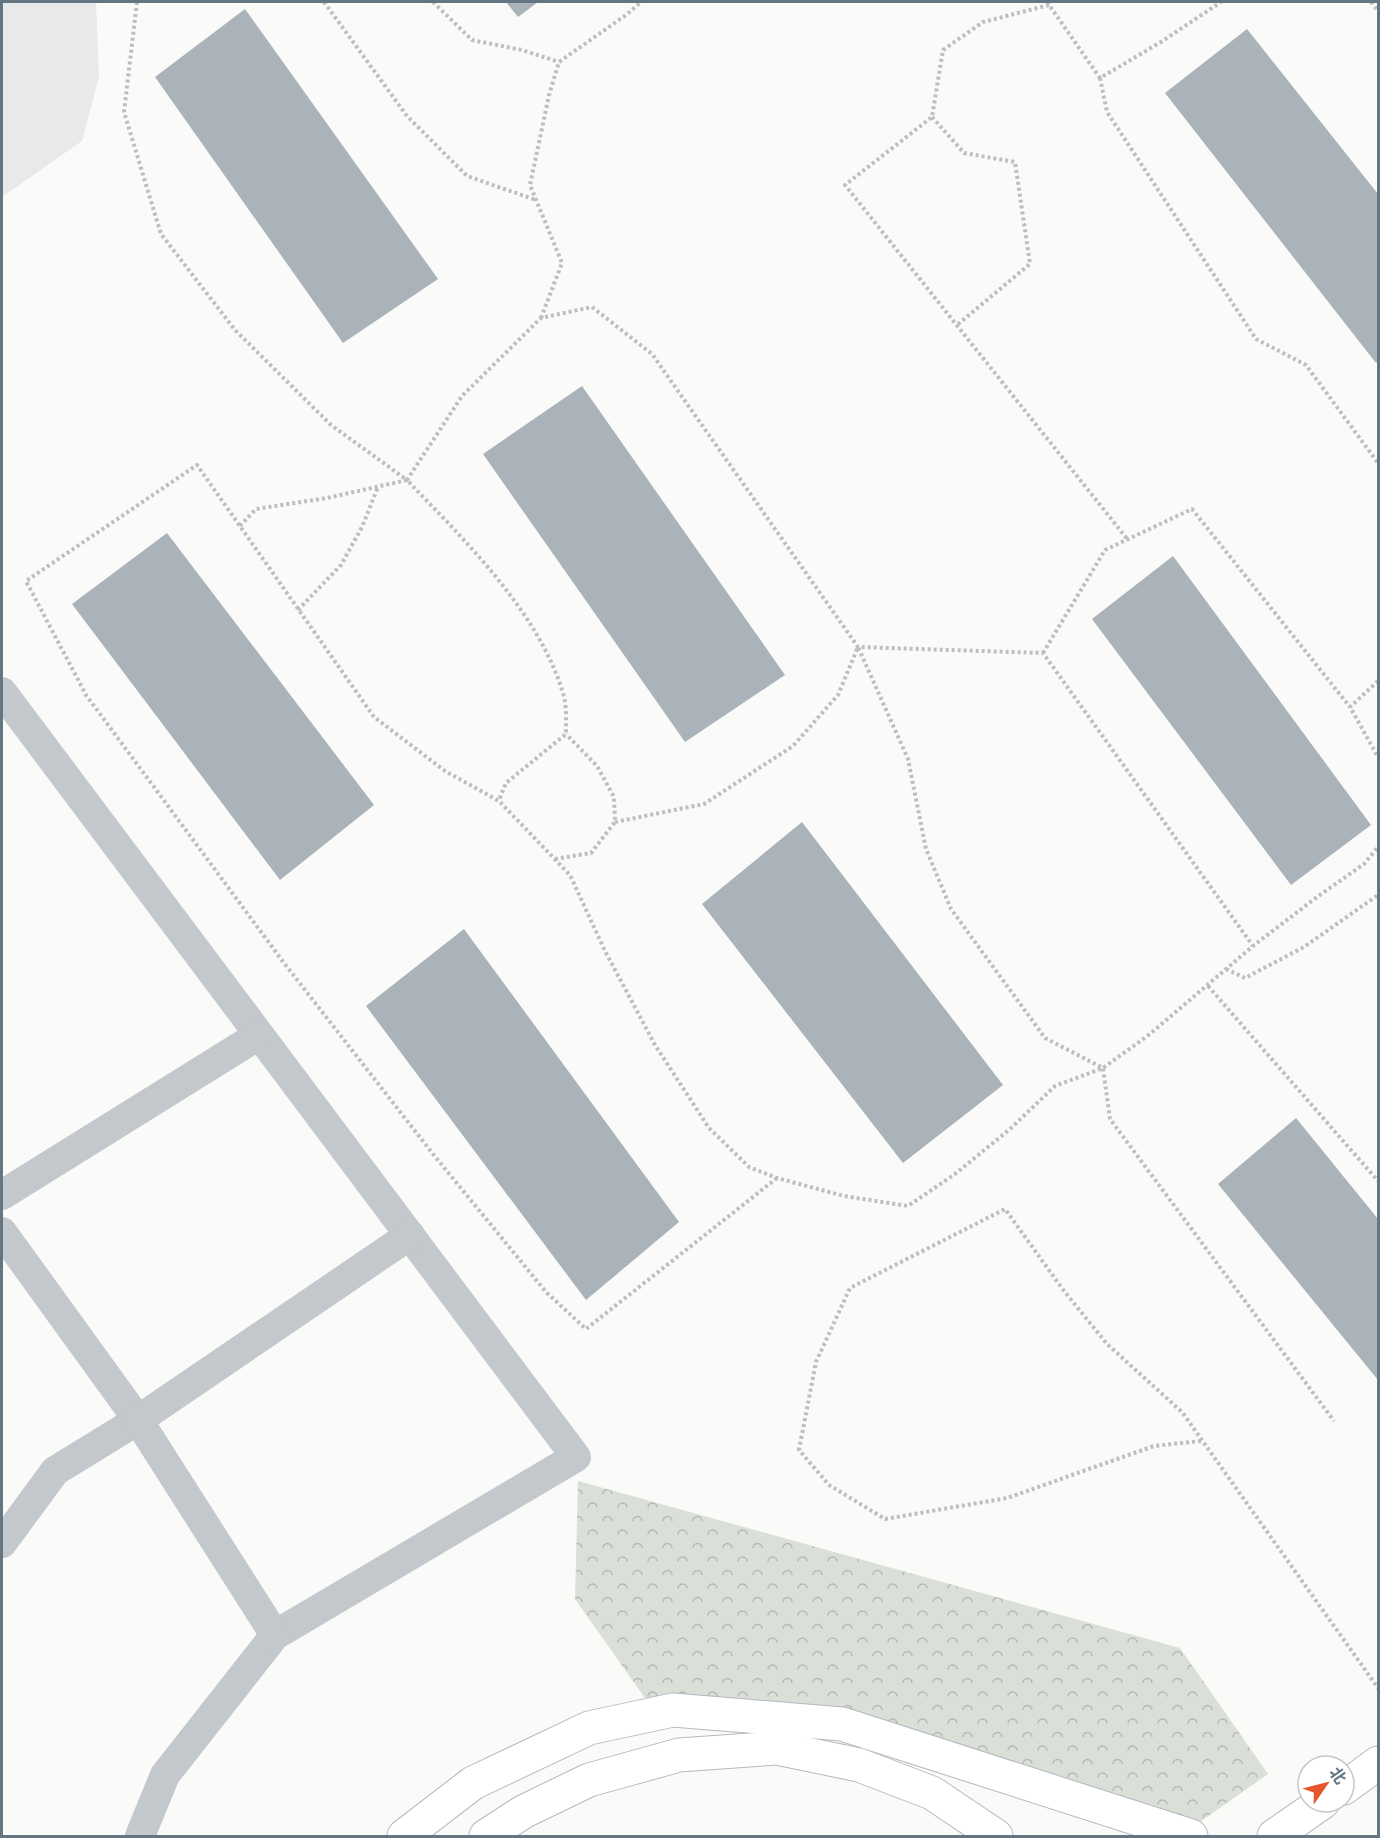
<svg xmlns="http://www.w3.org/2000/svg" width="1380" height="1838" font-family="Inter,'Noto Sans SC',sans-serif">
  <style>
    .built { fill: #e8e9e9 }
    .forest { fill: url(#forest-crowns) }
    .building { fill: #aab3b9 }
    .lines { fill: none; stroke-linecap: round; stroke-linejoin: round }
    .secondary-casing { stroke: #b3babf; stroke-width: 35 }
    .highway-casing { stroke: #b4b9bd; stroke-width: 35 }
    .path { stroke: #bbbfc2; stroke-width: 4; stroke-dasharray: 3 3; stroke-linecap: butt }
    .street { stroke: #c3c8cc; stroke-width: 30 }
    .secondary { stroke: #fff; stroke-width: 33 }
    .highway { stroke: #fff; stroke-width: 33 }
  </style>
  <defs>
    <pattern id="forest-crowns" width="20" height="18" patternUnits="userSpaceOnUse" patternTransform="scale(1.5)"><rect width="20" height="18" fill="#dadfd7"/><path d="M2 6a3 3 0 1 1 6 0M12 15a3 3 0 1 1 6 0" fill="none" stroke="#b4b9b4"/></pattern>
  </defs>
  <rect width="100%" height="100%" fill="#fafaf8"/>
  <path class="built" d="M 2,2 L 96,2 L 99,77 L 82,141 L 2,197 Z"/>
  <path class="forest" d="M 578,1481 L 1180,1648 L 1268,1774 L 1180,1836 L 909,1741 L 664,1725 L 575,1599 Z"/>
  <g class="building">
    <path d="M 506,2 L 538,2 L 518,17 Z"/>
    <path d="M 245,9 L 438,279 L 343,343 L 155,77 Z"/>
    <path d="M 1247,29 L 1378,194 L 1378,361 L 1376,363 L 1165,93 Z"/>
    <path d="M 582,386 L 785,675 L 685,742 L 483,454 Z"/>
    <path d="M 167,533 L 374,805 L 280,880 L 72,604 Z"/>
    <path d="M 1173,556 L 1371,825 L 1291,885 L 1092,619 Z"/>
    <path d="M 802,822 L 1003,1085 L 903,1163 L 702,904 Z"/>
    <path d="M 464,929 L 679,1222 L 586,1300 L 366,1006 Z"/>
    <path d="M 1296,1118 L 1378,1219 L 1378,1380 L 1218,1184 Z"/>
  </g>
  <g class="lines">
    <g class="secondary-casing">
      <g id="secondary">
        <path d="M 1344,1788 L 1378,1763"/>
        <path d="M 1274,1836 L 1323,1802"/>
      </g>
    </g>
    <g class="highway-casing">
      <g id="highway">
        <path d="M 404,1836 L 473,1783 L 589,1728 L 673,1710 L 842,1724 L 1191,1836"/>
        <path d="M 486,1836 L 523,1812 L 589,1780 L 679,1755 L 777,1748 L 859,1765 L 932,1793 L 996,1836"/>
      </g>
    </g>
    <g class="path">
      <path d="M 137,2 L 124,112 L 161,234 L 235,330 L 331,425 L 407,480 L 462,396 L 541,318 L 592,307 L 652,354 L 858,647 L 1043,653 L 1253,946"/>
      <path d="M 324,2 L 407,116 L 467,176 L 536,200"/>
      <path d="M 433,2 L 472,40 L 522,50 L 559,62"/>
      <path d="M 1047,2 L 1100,78 L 1161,42 L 1221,2"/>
      <path d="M 1371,2 L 1378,11"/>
      <path d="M 1049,5 L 983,22 L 943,50 L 932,117 L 845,185 L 1128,540"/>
      <path d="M 1100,78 L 1107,112 L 1256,339 L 1306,365 L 1378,463"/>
      <path d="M 932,117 L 964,153 L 1015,162 L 1030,264 L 957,325"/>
      <path d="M 541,318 L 562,263 L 530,185 L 549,95 L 559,62 L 626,15 L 641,2"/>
      <path d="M 240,526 L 256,509 L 327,498 L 407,480 C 465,541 538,611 563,693 C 567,706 566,721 566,734 L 506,783 L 499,800"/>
      <path d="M 298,610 L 341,565 L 362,527 L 378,487"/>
      <path d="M 1043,653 L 1105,550 L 1192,509 L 1350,707"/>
      <path d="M 1378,681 L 1350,707 L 1378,757"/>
      <path d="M 615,822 L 704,804 L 793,746 L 838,695 L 858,647 L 908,759 L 926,849 L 951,909 L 1045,1038 L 1103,1068 L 1110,1119 L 1334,1421"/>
      <path d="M 555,859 L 591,853 L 615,822 L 614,797 L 597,766 L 566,734"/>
      <path d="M 1226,969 L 1245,978 L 1304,947 L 1378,895"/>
      <path d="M 1208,986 L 1378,1181"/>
      <path d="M 777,1178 L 586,1329 L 546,1292 L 433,1154 L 284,963 L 86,695 L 26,581 L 197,465 L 374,717 L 445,771 L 499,801 L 570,875 L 605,951 L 655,1045 L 709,1128 L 749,1167 L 777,1178 L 844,1196 L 908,1206 L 955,1174 L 1010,1129 L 1055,1086 L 1103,1068 L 1150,1034 L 1253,946 L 1317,897 L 1364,864 L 1378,847"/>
      <path d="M 1201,1441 L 1154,1446 L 1007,1498 L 885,1519 L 829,1485 L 799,1450 L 816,1362 L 850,1288 L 1005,1209 L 1064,1291 L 1107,1344 L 1182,1412 L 1378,1688"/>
    </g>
    <g class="street">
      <path d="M 2,692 L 576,1457 L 275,1635 L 165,1775 L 140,1836"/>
      <path d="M 2,1195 L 259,1035"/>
      <path d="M 2,1232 L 138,1420 L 55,1471 L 2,1543"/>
      <path d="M 275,1635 L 138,1420 L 410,1235"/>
    </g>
    <use href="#secondary" class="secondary"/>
    <use href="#highway" class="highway"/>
  </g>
  <rect width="1380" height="1838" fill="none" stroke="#657683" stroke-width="6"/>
  <g transform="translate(1326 1784) rotate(55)"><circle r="28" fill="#ffffff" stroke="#c1c8cd" stroke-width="1.5"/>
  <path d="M0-4.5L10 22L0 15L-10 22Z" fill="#e4572e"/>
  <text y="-9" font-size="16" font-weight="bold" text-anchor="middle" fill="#657683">北</text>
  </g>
</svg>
